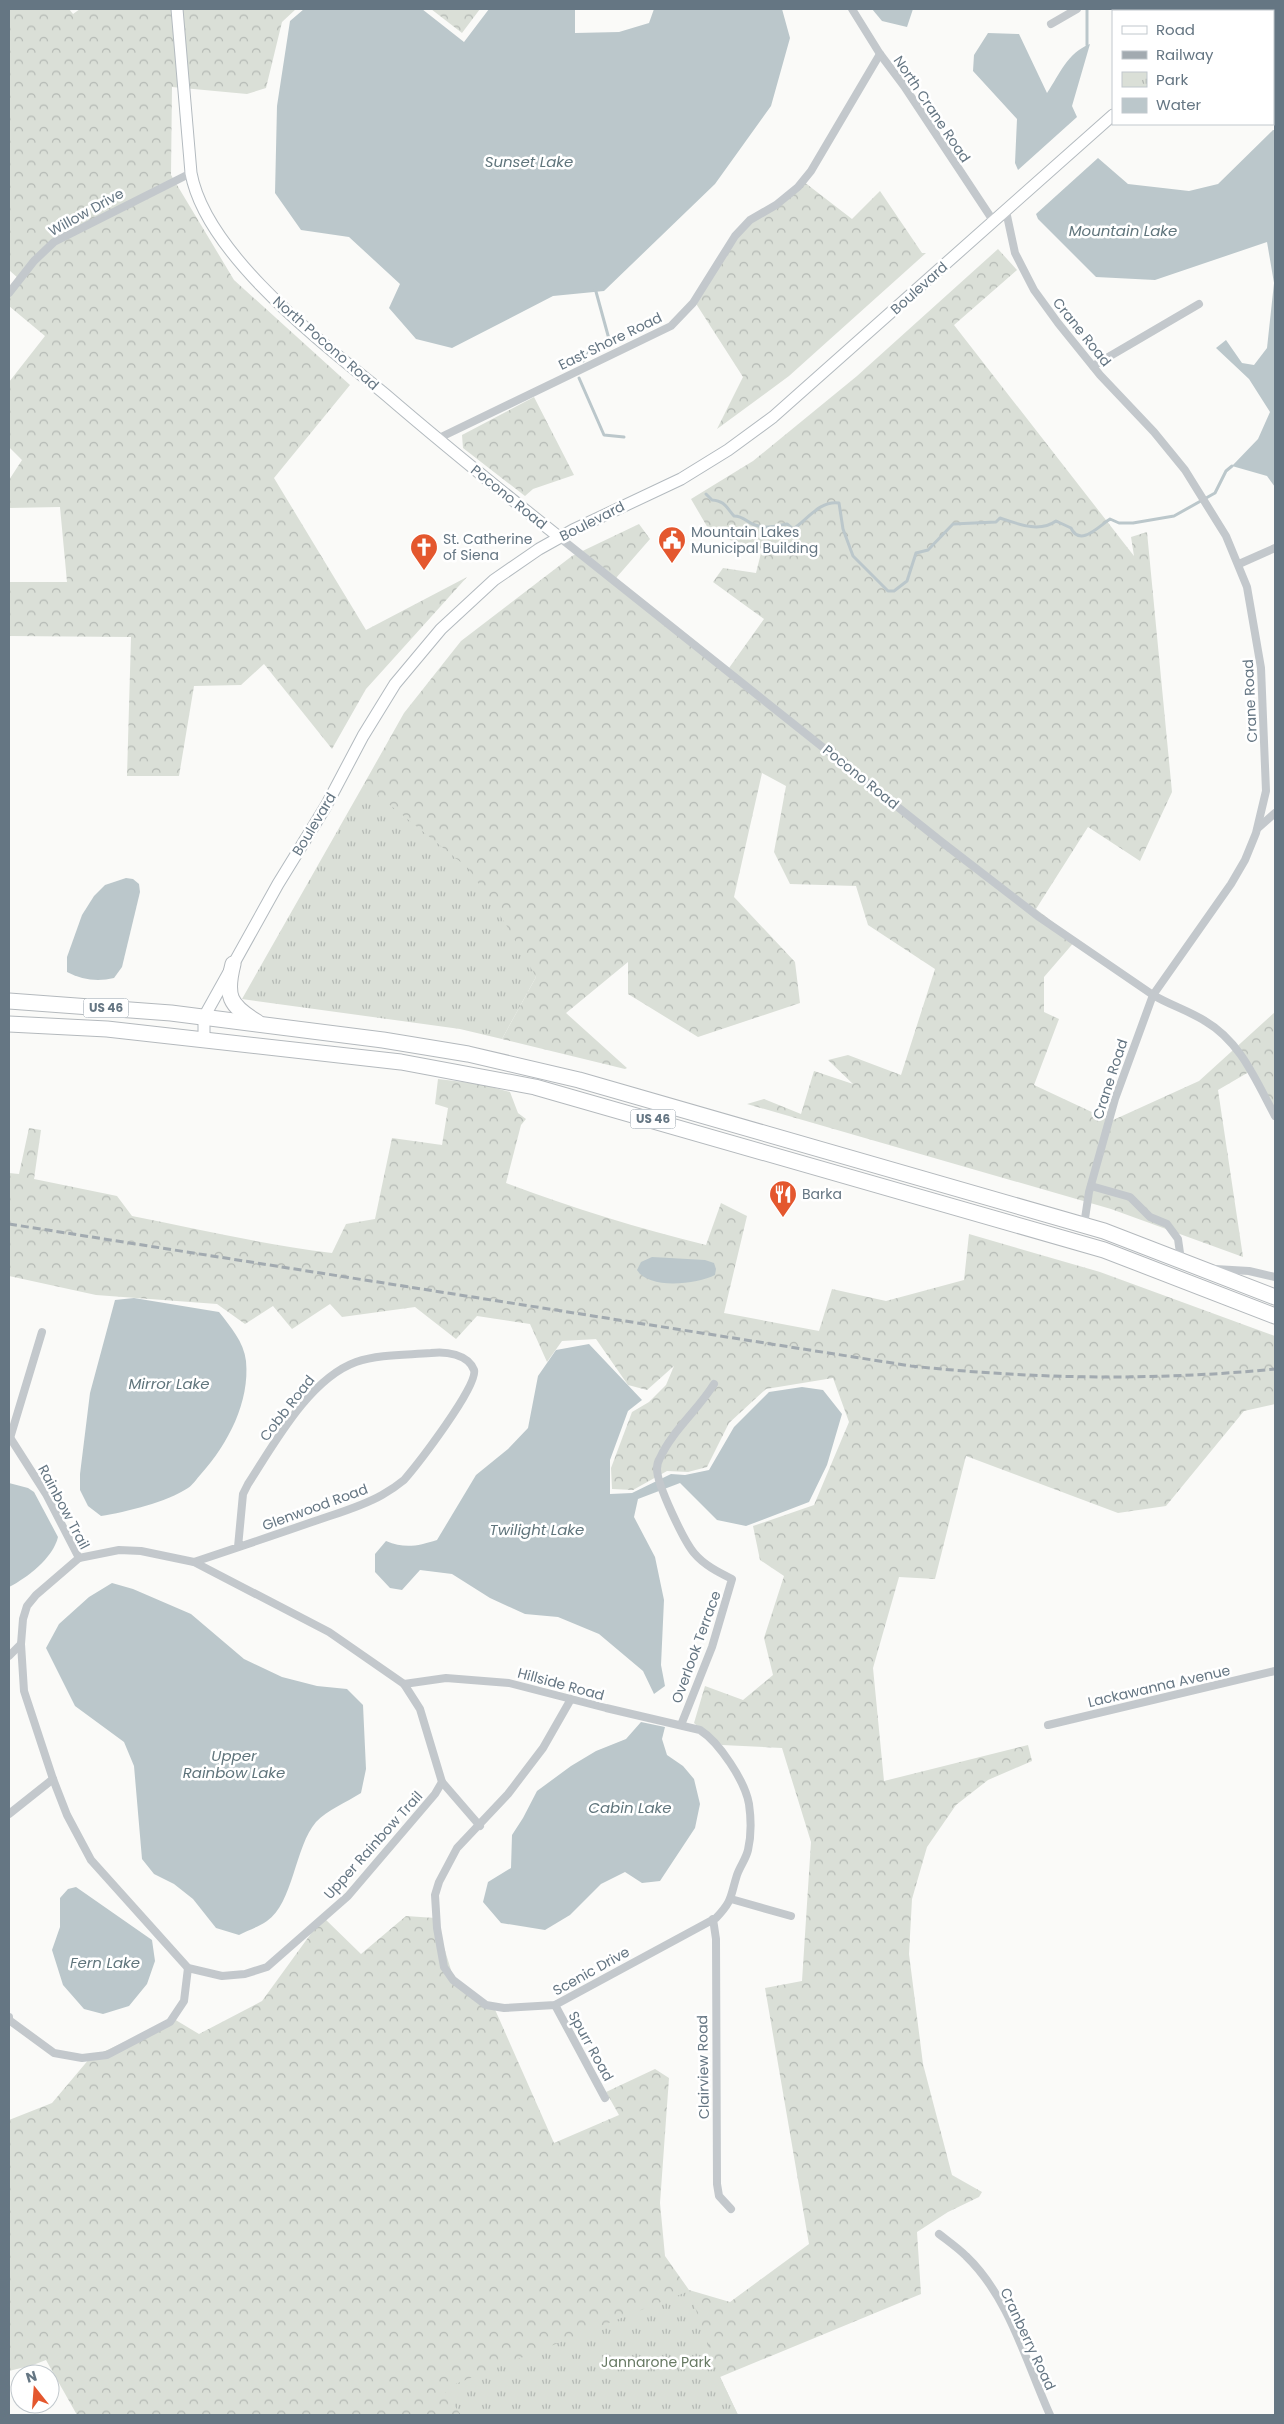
<svg xmlns="http://www.w3.org/2000/svg" width="1284" height="2424" font-family="Poppins,sans-serif">
  <style>
    .forest { fill: url(#forest-crowns) }
    .park { fill: url(#park-tufts) }
    .water { fill: #bbc7cb }
    .lines { fill: none; stroke-linecap: round; stroke-linejoin: round }
    .stream { stroke: #bbc7cb; stroke-width: 3 }
    .secondary-casing { stroke: #b3babf; stroke-width: 13 }
    .highway-casing { stroke: #b4b9bd; stroke-width: 17 }
    .street { stroke: #c3c8cc; stroke-width: 8 }
    .secondary { stroke: #fff; stroke-width: 11 }
    .highway { stroke: #fff; stroke-width: 15 }
    .rail { stroke: #a2aab0; stroke-width: 3; stroke-dasharray: 8 4; stroke-linecap: butt }
    .labels { text-anchor: middle; stroke-width: 5; stroke-linejoin: round; paint-order: stroke }
    .shield { fill: #fff; stroke: #939fa8; stroke-width: 1 }
    .shield-label { font-size: 12px; font-weight: bold; fill: #657683 }
    .street-label { font-size: 14px; fill: #657683; stroke: #fff }
    .poi-label { font-size: 14px; fill: #657683; stroke: #fff; text-anchor: start }
    .park-label { font-size: 14px; fill: #687a64; stroke: #fff }
    .water-label { font-size: 15px; font-style: italic; fill: #60757c; stroke: #fff }
  </style>
  <defs>
    <pattern id="forest-crowns" width="20" height="18" patternUnits="userSpaceOnUse" patternTransform="scale(1.25)"><rect width="20" height="18" fill="#dadfd7"/><path d="M2 6a3 3 0 1 1 6 0M12 15a3 3 0 1 1 6 0" fill="none" stroke="#b4b9b4"/></pattern>
    <pattern id="park-tufts" width="24" height="20" patternUnits="userSpaceOnUse" patternTransform="scale(1.25)"><rect width="24" height="20" fill="#dadfd7"/><path d="M3 7l-1-3M5 7V3M7 7l1-3M15 17l-1-3M17 17v-4M19 17l1-3" fill="none" stroke="#b4b9b4"/></pattern>
  </defs>
  <rect width="100%" height="100%" fill="#fafaf8"/>
  <g class="forest">
    <path d="M 9,9 L 69,9 L 73,14 L 80,9 L 296,9 L 282,22 L 266,88 L 247,94 L 172,87 L 171,175 L 234,280 L 350,385 L 274,478 L 366,630 L 467,577 L 366,689 L 332,749 L 264,664 L 241,685 L 194,686 L 179,776 L 127,776 L 131,637 L 9,636 L 9,582 L 67,582 L 60,507 L 9,508 L 9,480 L 22,460 L 9,447 L 9,382 L 45,336 L 9,306 L 9,293 L 19,279 L 9,270 Z"/>
    <path d="M 431,9 L 480,9 L 462,33 Z"/>
    <path d="M 804,182 L 852,219 L 880,191 L 922,253 L 926,253 L 789,376 L 717,429 L 743,377 L 693,299 L 743,228 Z"/>
    <path d="M 998,249 L 1017,270 L 954,325 L 1134,556 L 1131,537 L 1147,532 L 1172,792 L 1140,861 L 1088,827 L 1036,909 L 1076,940 L 1044,977 L 1044,1012 L 1059,1019 L 1034,1085 L 1111,1121 L 1199,1081 L 1275,1012 L 1275,1110 L 1254,1069 L 1218,1090 L 1243,1257 L 1111,1209 L 747,1104 L 764,1099 L 801,1114 L 814,1071 L 853,1084 L 828,1060 L 848,1055 L 901,1075 L 935,969 L 868,925 L 856,886 L 790,884 L 774,852 L 786,786 L 762,773 L 734,897 L 795,962 L 800,1003 L 698,1037 L 628,994 L 628,962 L 566,1013 L 627,1068 L 625,1069 L 502,1039 L 536,977 L 364,784 L 404,713 L 461,641 L 572,556 L 639,524 L 650,539 L 616,578 L 729,668 L 764,619 L 713,582 L 723,568 L 756,573 L 762,549 L 712,535 L 691,499 L 753,461 L 857,376 Z"/>
    <path d="M 534,397 L 574,475 L 533,489 L 525,496 L 463,448 L 462,435 Z"/>
    <path d="M 438,1079 L 480,1084 L 510,1092 L 518,1113 L 526,1119 L 521,1125 L 506,1183 C 572,1208 637,1228 706,1245 L 721,1203 L 747,1216 L 724,1313 L 819,1331 L 832,1289 L 886,1301 L 964,1280 L 969,1234 L 1100,1272 L 1275,1336 L 1275,1404 L 1244,1411 L 1166,1506 L 1118,1513 L 966,1456 L 935,1579 L 899,1577 L 873,1668 L 884,1781 L 1028,1745 L 1032,1761 L 988,1780 L 956,1805 L 927,1847 L 912,1899 L 909,1954 L 923,2064 L 952,2175 L 982,2192 L 979,2197 L 948,2212 L 917,2232 L 921,2294 L 720,2377 L 738,2415 L 77,2415 L 46,2360 L 33,2365 L 9,2371 L 9,2120 L 52,2103 L 90,2058 L 174,2019 L 199,2034 L 262,2001 L 323,1917 L 361,1954 L 406,1916 L 435,1918 L 455,1983 L 493,2005 L 554,2143 L 619,2115 L 606,2092 L 655,2069 L 669,2078 L 660,2203 L 665,2256 L 689,2290 L 730,2302 L 809,2244 L 765,1988 L 802,1981 L 811,1842 L 782,1748 L 722,1745 L 694,1723 L 705,1686 L 743,1700 L 773,1675 L 764,1638 L 784,1576 L 760,1560 L 753,1526 L 814,1505 L 849,1422 L 833,1378 L 766,1389 L 729,1423 L 707,1467 L 688,1472 L 667,1471 L 633,1490 L 612,1489 L 611,1468 L 632,1412 L 649,1402 L 666,1385 L 674,1366 L 647,1390 L 628,1385 L 596,1339 L 562,1341 L 547,1362 L 530,1324 L 477,1316 L 456,1339 L 415,1307 L 342,1317 L 330,1304 L 292,1329 L 273,1306 L 245,1324 L 217,1304 L 96,1295 L 9,1276 L 9,1173 L 19,1174 L 29,1128 L 41,1130 L 34,1179 L 117,1196 L 132,1216 C 199,1229 265,1245 332,1253 L 346,1224 L 375,1219 L 392,1138 L 442,1145 L 448,1108 L 435,1104 Z"/>
  </g>
  <g class="park">
    <path d="M 364,784 L 468,868 L 505,923 L 536,977 L 502,1039 L 460,1029 L 242,999 Z"/>
    <path d="M 689,2291 L 720,2377 L 738,2415 L 461,2415 L 443,2389 Z"/>
  </g>
  <g class="water">
    <path d="M 304,9 L 422,9 L 464,42 L 489,9 L 575,9 L 575,33 L 619,32 L 649,23 L 654,9 L 782,9 L 790,38 L 771,106 L 715,184 L 604,291 L 553,296 L 452,348 L 416,339 L 389,308 L 400,284 L 349,237 L 301,230 L 275,193 L 277,106 L 290,21 Z"/>
    <path d="M 872,9 L 913,9 L 907,27 L 882,21 Z"/>
    <path d="M 988,33 L 1019,34 L 1047,93 C 1060,74 1067,53 1090,44 L 1072,106 L 1077,117 L 1018,170 L 1015,163 L 1017,119 L 973,71 L 974,55 Z"/>
    <path d="M 1273,130 L 1275,130 L 1275,487 L 1267,476 L 1232,466 L 1258,439 L 1270,412 L 1249,379 L 1216,348 L 1226,340 L 1242,363 L 1254,365 L 1267,348 L 1274,283 L 1267,242 L 1155,280 L 1096,277 L 1038,219 L 1036,214 L 1098,158 L 1128,184 L 1189,191 L 1218,184 Z"/>
    <path d="M 126,878 L 133,879 L 139,884 L 140,892 L 122,967 L 114,978 C 98,982 82,980 67,972 L 67,957 L 82,915 L 94,896 L 105,885 Z"/>
    <path d="M 652,1257 L 705,1260 L 714,1263 L 716,1269 L 715,1275 C 697,1284 649,1290 637,1270 L 641,1262 Z"/>
    <path d="M 134,1298 L 219,1312 C 230,1326 244,1342 246,1361 C 250,1402 228,1444 201,1474 C 197,1478 193,1485 188,1488 C 167,1502 126,1512 101,1516 L 88,1506 L 80,1490 L 80,1474 L 90,1393 L 115,1300 Z"/>
    <path d="M 589,1344 L 642,1400 L 628,1411 L 610,1460 L 610,1494 L 632,1493 L 671,1474 L 685,1475 L 709,1470 L 734,1427 L 769,1392 L 802,1387 L 823,1390 L 842,1414 L 827,1465 L 809,1502 L 746,1526 L 717,1520 L 680,1483 L 638,1499 L 634,1517 L 655,1557 L 664,1600 L 661,1665 L 665,1686 L 654,1694 L 643,1671 L 599,1634 L 558,1617 L 525,1614 L 490,1598 L 452,1574 L 420,1570 L 402,1590 L 390,1588 L 375,1572 L 375,1554 L 386,1541 C 405,1549 418,1546 437,1540 L 476,1475 L 508,1449 L 528,1428 L 538,1376 L 556,1350 Z"/>
    <path d="M 9,1483 L 28,1488 L 34,1492 L 58,1537 C 53,1558 27,1578 9,1587 Z"/>
    <path d="M 112,1583 L 133,1589 L 191,1614 L 244,1659 L 282,1677 L 317,1686 L 347,1689 L 363,1705 L 366,1769 L 361,1793 C 347,1802 327,1810 316,1822 C 295,1846 293,1904 267,1921 C 259,1927 248,1930 239,1935 L 216,1928 L 193,1899 L 174,1884 L 154,1874 L 142,1859 L 134,1766 L 124,1742 L 75,1706 L 46,1648 L 59,1624 L 89,1597 Z"/>
    <path d="M 641,1722 L 665,1727 L 662,1739 L 667,1755 L 683,1766 L 694,1779 L 700,1804 L 695,1828 L 660,1881 L 642,1883 L 625,1872 L 601,1884 L 570,1915 L 545,1930 L 501,1923 L 483,1902 L 488,1882 L 511,1868 L 512,1835 L 523,1818 L 537,1791 L 571,1766 L 596,1751 L 626,1739 Z"/>
    <path d="M 76,1887 L 152,1940 L 155,1961 L 147,1984 L 129,2006 L 103,2014 L 84,2009 L 63,1985 L 52,1950 L 60,1927 L 60,1898 L 68,1889 Z"/>
  </g>
  <g class="lines">
    <g class="stream">
      <path d="M 1087,45 L 1087,9"/>
      <path d="M 583,361 L 584,355 L 609,339 L 595,288"/>
      <path d="M 579,378 L 604,435 L 624,437"/>
      <path d="M 706,494 L 712,500 C 725,501 726,507 734,516 C 744,516 746,522 755,525 C 767,529 775,526 787,524 L 793,529 C 807,520 820,500 839,503 L 843,529 L 853,556 L 888,591 L 894,591 L 907,581 L 916,553 L 928,550 L 953,524 L 996,522 L 1000,518 C 1018,524 1039,533 1056,521 L 1071,528 C 1080,547 1098,527 1110,519 L 1119,523 L 1133,523 L 1174,516 L 1215,493 L 1226,471 L 1232,466"/>
    </g>
    <g class="secondary-casing">
      <g id="secondary">
        <path d="M 177,9 L 191,173 C 206,255 324,344 386,395 C 443,444 501,491 559,537"/>
        <path d="M 1228,11 L 1231,9"/>
        <path d="M 204,1040 L 204,1017 L 278,884 L 326,806 L 363,736 L 395,684 L 441,629 L 494,580 L 539,549 L 573,530 L 681,479 L 728,450 L 773,417 L 1113,115"/>
      </g>
    </g>
    <g class="highway-casing">
      <g id="highway">
        <path d="M 233,964 C 225,996 229,1005 257,1022"/>
        <path d="M 9,1001 L 171,1013 L 383,1040 L 468,1054 L 579,1080 L 1104,1231 L 1275,1297"/>
        <path d="M 9,1024 L 107,1029 L 401,1062 L 535,1087 L 1104,1250 L 1275,1316"/>
      </g>
    </g>
    <g class="street">
      <path d="M 852,9 L 880,54 L 904,86 L 994,222"/>
      <path d="M 1162,9 L 1162,11"/>
      <path d="M 1051,24 L 1077,9"/>
      <path d="M 1006,211 L 1015,253 L 1034,290 L 1058,323 L 1100,375 L 1154,432 L 1185,470 L 1226,536 L 1247,587 L 1261,668 L 1266,791 L 1256,833 L 1245,860 L 1231,884 L 1153,995 L 1115,1099 L 1089,1192 L 1084,1225"/>
      <path d="M 9,293 L 34,261 L 54,242 L 191,173"/>
      <path d="M 1093,366 L 1199,304"/>
      <path d="M 437,439 L 671,326 L 693,303 L 735,236 L 750,220 L 776,205 L 798,187 L 811,171 L 880,54"/>
      <path d="M 559,537 L 943,843 L 1039,917 L 1153,995 C 1170,1005 1189,1011 1205,1021 C 1241,1042 1256,1081 1275,1116"/>
      <path d="M 1239,564 L 1275,548"/>
      <path d="M 1258,828 L 1275,813"/>
      <path d="M 1091,1186 L 1130,1197 L 1150,1217 L 1167,1224 L 1178,1239 L 1181,1260"/>
      <path d="M 1215,1269 L 1249,1271 L 1275,1277"/>
      <path d="M 9,1436 L 46,1494 L 79,1558"/>
      <path d="M 10,1438 L 42,1332"/>
      <path d="M 194,1562 C 233,1549 272,1536 312,1522 C 335,1514 361,1507 382,1495 C 389,1491 398,1485 404,1480 C 417,1465 479,1385 474,1370 C 468,1354 445,1351 431,1353 C 407,1355 379,1354 356,1362 C 309,1379 274,1444 248,1484 L 243,1494 L 238,1547"/>
      <path d="M 21,1644 L 24,1691 L 53,1779 L 67,1815 L 91,1860 L 188,1968 L 222,1976 L 245,1974 L 267,1967 L 348,1896 L 435,1794 L 442,1782 L 420,1709 L 404,1684 L 329,1632 L 194,1562 L 141,1551 L 119,1550 L 79,1558"/>
      <path d="M 9,1656 L 21,1644 L 23,1619 L 27,1606 L 36,1595 L 79,1558"/>
      <path d="M 404,1684 L 446,1678 L 509,1683 L 606,1708 L 700,1730 C 719,1742 745,1781 749,1804 C 751,1818 751,1837 748,1850 C 746,1859 740,1866 737,1875 C 730,1897 733,1900 716,1918 L 555,2005 L 504,2008 L 486,2005 L 453,1980 L 444,1967 L 437,1928 L 435,1895 L 439,1882 L 457,1848 L 508,1794 L 543,1748 L 571,1699"/>
      <path d="M 681,1725 L 712,1647 L 732,1579 C 718,1572 704,1565 694,1553 C 684,1541 657,1485 657,1469 C 657,1466 658,1461 660,1458 C 672,1431 698,1410 714,1384"/>
      <path d="M 1048,1725 L 1275,1671"/>
      <path d="M 442,1782 L 480,1826"/>
      <path d="M 9,1814 L 53,1779"/>
      <path d="M 731,1899 L 791,1916"/>
      <path d="M 713,1919 L 716,1939 L 717,2184 L 719,2196 L 731,2209"/>
      <path d="M 555,2005 L 605,2098"/>
      <path d="M 9,2017 L 9,2020 L 54,2053 L 82,2058 L 107,2055 L 170,2022 L 184,2001 L 188,1968"/>
      <path d="M 939,2234 C 948,2241 958,2248 966,2256 C 1009,2297 1026,2362 1050,2415"/>
    </g>
    <use href="#secondary" class="secondary"/>
    <use href="#highway" class="highway"/>
    <path class="rail" d="M 9,1224 L 911,1366 C 1033,1379 1153,1381 1275,1369"/>
  </g>
  <defs>
    <g id="civic-pin" transform="scale(1.4375)"><path d="M0 17L-7.5 6A9.5 9.5 0 1 1 7.5 6Z" fill="#e4572e" stroke="#fff"/><path d="M-.6-6.5H3V-4.5H.6V-3L4-1V1h2V6H-6V1h2V-1L-.6-3ZM-1.2 2.5V6h2.4V2.5Z" fill="#fff"/></g>
    <g id="church-pin" transform="scale(1.4375)"><path d="M0 17L-7.5 6A9.5 9.5 0 1 1 7.5 6Z" fill="#e4572e" stroke="#fff"/><path d="M-1.2-6h2.4v3.5h3.3v2.4h-3.3V6h-2.4V-.1h-3.3v-2.4h3.3Z" fill="#fff"/></g>
    <g id="restaurant-pin" transform="scale(1.4375)"><path d="M0 17L-7.5 6A9.5 9.5 0 1 1 7.5 6Z" fill="#e4572e" stroke="#fff"/><path d="M-5-6h1v4h1v-4h1v4h1v-4h1v5L-1.5 .5V6h-2V.5L-5-1ZM5-6V6H3V1.5H1.5Q1.5-4 5-6Z" fill="#fff"/></g>
  </defs>
  <g fill-rule="evenodd">
    <use href="#civic-pin" x="672" y="540"/>
    <use href="#church-pin" x="424" y="547"/>
    <use href="#restaurant-pin" x="783" y="1194"/>
  </g>
  <g class="labels">
    <g class="shield">
      <rect x="83.5" y="998.5" width="45" height="19" rx="4"/>
      <rect x="630.5" y="1109.5" width="45" height="19" rx="4"/>
    </g>
    <g class="shield-label">
      <text x="106" y="1012">US 46</text>
      <text x="653" y="1123">US 46</text>
    </g>
    <g class="street-label">
      <text transform="translate(932 109) rotate(56)" y="5">North Crane Road</text>
      <text transform="translate(86 212) rotate(-29)" y="5">Willow Drive</text>
      <text transform="translate(919 288) rotate(-42)" y="5">Boulevard</text>
      <text transform="translate(1082 332) rotate(51)" y="5">Crane Road</text>
      <text transform="translate(610 341) rotate(-26)" y="5">East Shore Road</text>
      <text transform="translate(326 343) rotate(41)" y="5">North Pocono Road</text>
      <text transform="translate(509 497) rotate(39)" y="5">Pocono Road</text>
      <text transform="translate(592 521) rotate(-27)" y="5">Boulevard</text>
      <text transform="translate(1250 701) rotate(-93)" y="5">Crane Road</text>
      <text transform="translate(861 777) rotate(39)" y="5">Pocono Road</text>
      <text transform="translate(314 824) rotate(-59)" y="5">Boulevard</text>
      <text transform="translate(1110 1079) rotate(-72)" y="5">Crane Road</text>
      <text transform="translate(287 1408) rotate(-52)" y="5">Cobb Road</text>
      <text transform="translate(64 1507) rotate(62)" y="5">Rainbow Trail</text>
      <text transform="translate(315 1507) rotate(-20)" y="5">Glenwood Road</text>
      <text transform="translate(696 1647) rotate(-70)" y="5">Overlook Terrace</text>
      <text transform="translate(561 1684) rotate(15)" y="5">Hillside Road</text>
      <text transform="translate(1159 1686) rotate(-13)" y="5">Lackawanna Avenue</text>
      <text transform="translate(373 1845) rotate(-48)" y="5">Upper Rainbow Trail</text>
      <text transform="translate(591 1971) rotate(-29)" y="5">Scenic Drive</text>
      <text transform="translate(591 2046) rotate(61)" y="5">Spurr Road</text>
      <text transform="translate(703 2067) rotate(-91)" y="5">Clairview Road</text>
      <text transform="translate(1028 2339) rotate(65)" y="5">Cranberry Road</text>
    </g>
    <g class="poi-label">
      <text x="691" y="537">Mountain Lakes<tspan x="691" dy="16">Municipal Building</tspan></text>
      <text x="443" y="544">St. Catherine<tspan x="443" dy="16">of Siena</tspan></text>
      <text x="802" y="1199">Barka</text>
    </g>
    <g class="park-label">
      <text x="656" y="2367">Jannarone Park</text>
    </g>
    <g class="water-label">
      <text x="529" y="167">Sunset Lake</text>
      <text x="1123" y="236">Mountain Lake</text>
      <text x="169" y="1389">Mirror Lake</text>
      <text x="537" y="1535">Twilight Lake</text>
      <text x="234" y="1761">Upper<tspan x="234" dy="17">Rainbow Lake</tspan></text>
      <text x="630" y="1813">Cabin Lake</text>
      <text x="105" y="1968">Fern Lake</text>
    </g>
  </g>
  <rect width="1284" height="2424" fill="none" stroke="#657683" stroke-width="20"/>
  <rect x="1112" y="10" width="162" height="115" fill="#ffffff" stroke="#c1c8cd"/>
  <rect x="1122" y="26" width="25" height="8" fill="#ffffff" stroke="#c1c8cd"/>
  <text x="1156" y="35" font-size="15" fill="#657683">Road</text>
  <rect x="1122" y="51" width="25" height="8" fill="#a2aab0" stroke="#c1c8cd"/>
  <text x="1156" y="60" font-size="15" fill="#657683">Railway</text>
  <rect x="1122" y="72" width="25" height="15" fill="url(#park-tufts)" stroke="#c1c8cd"/>
  <text x="1156" y="85" font-size="15" fill="#657683">Park</text>
  <rect x="1122" y="98" width="25" height="15" fill="#bbc7cb" stroke="#c1c8cd"/>
  <text x="1156" y="110" font-size="15" fill="#657683">Water</text>
  <g transform="translate(35 2389) rotate(343)"><circle r="24" fill="#ffffff" stroke="#c1c8cd"/>
  <path d="M0-4L9 19L0 12L-9 19Z" fill="#e4572e"/>
  <text y="-8" font-size="14" font-weight="bold" text-anchor="middle" fill="#657683">N</text>
  </g>
</svg>
